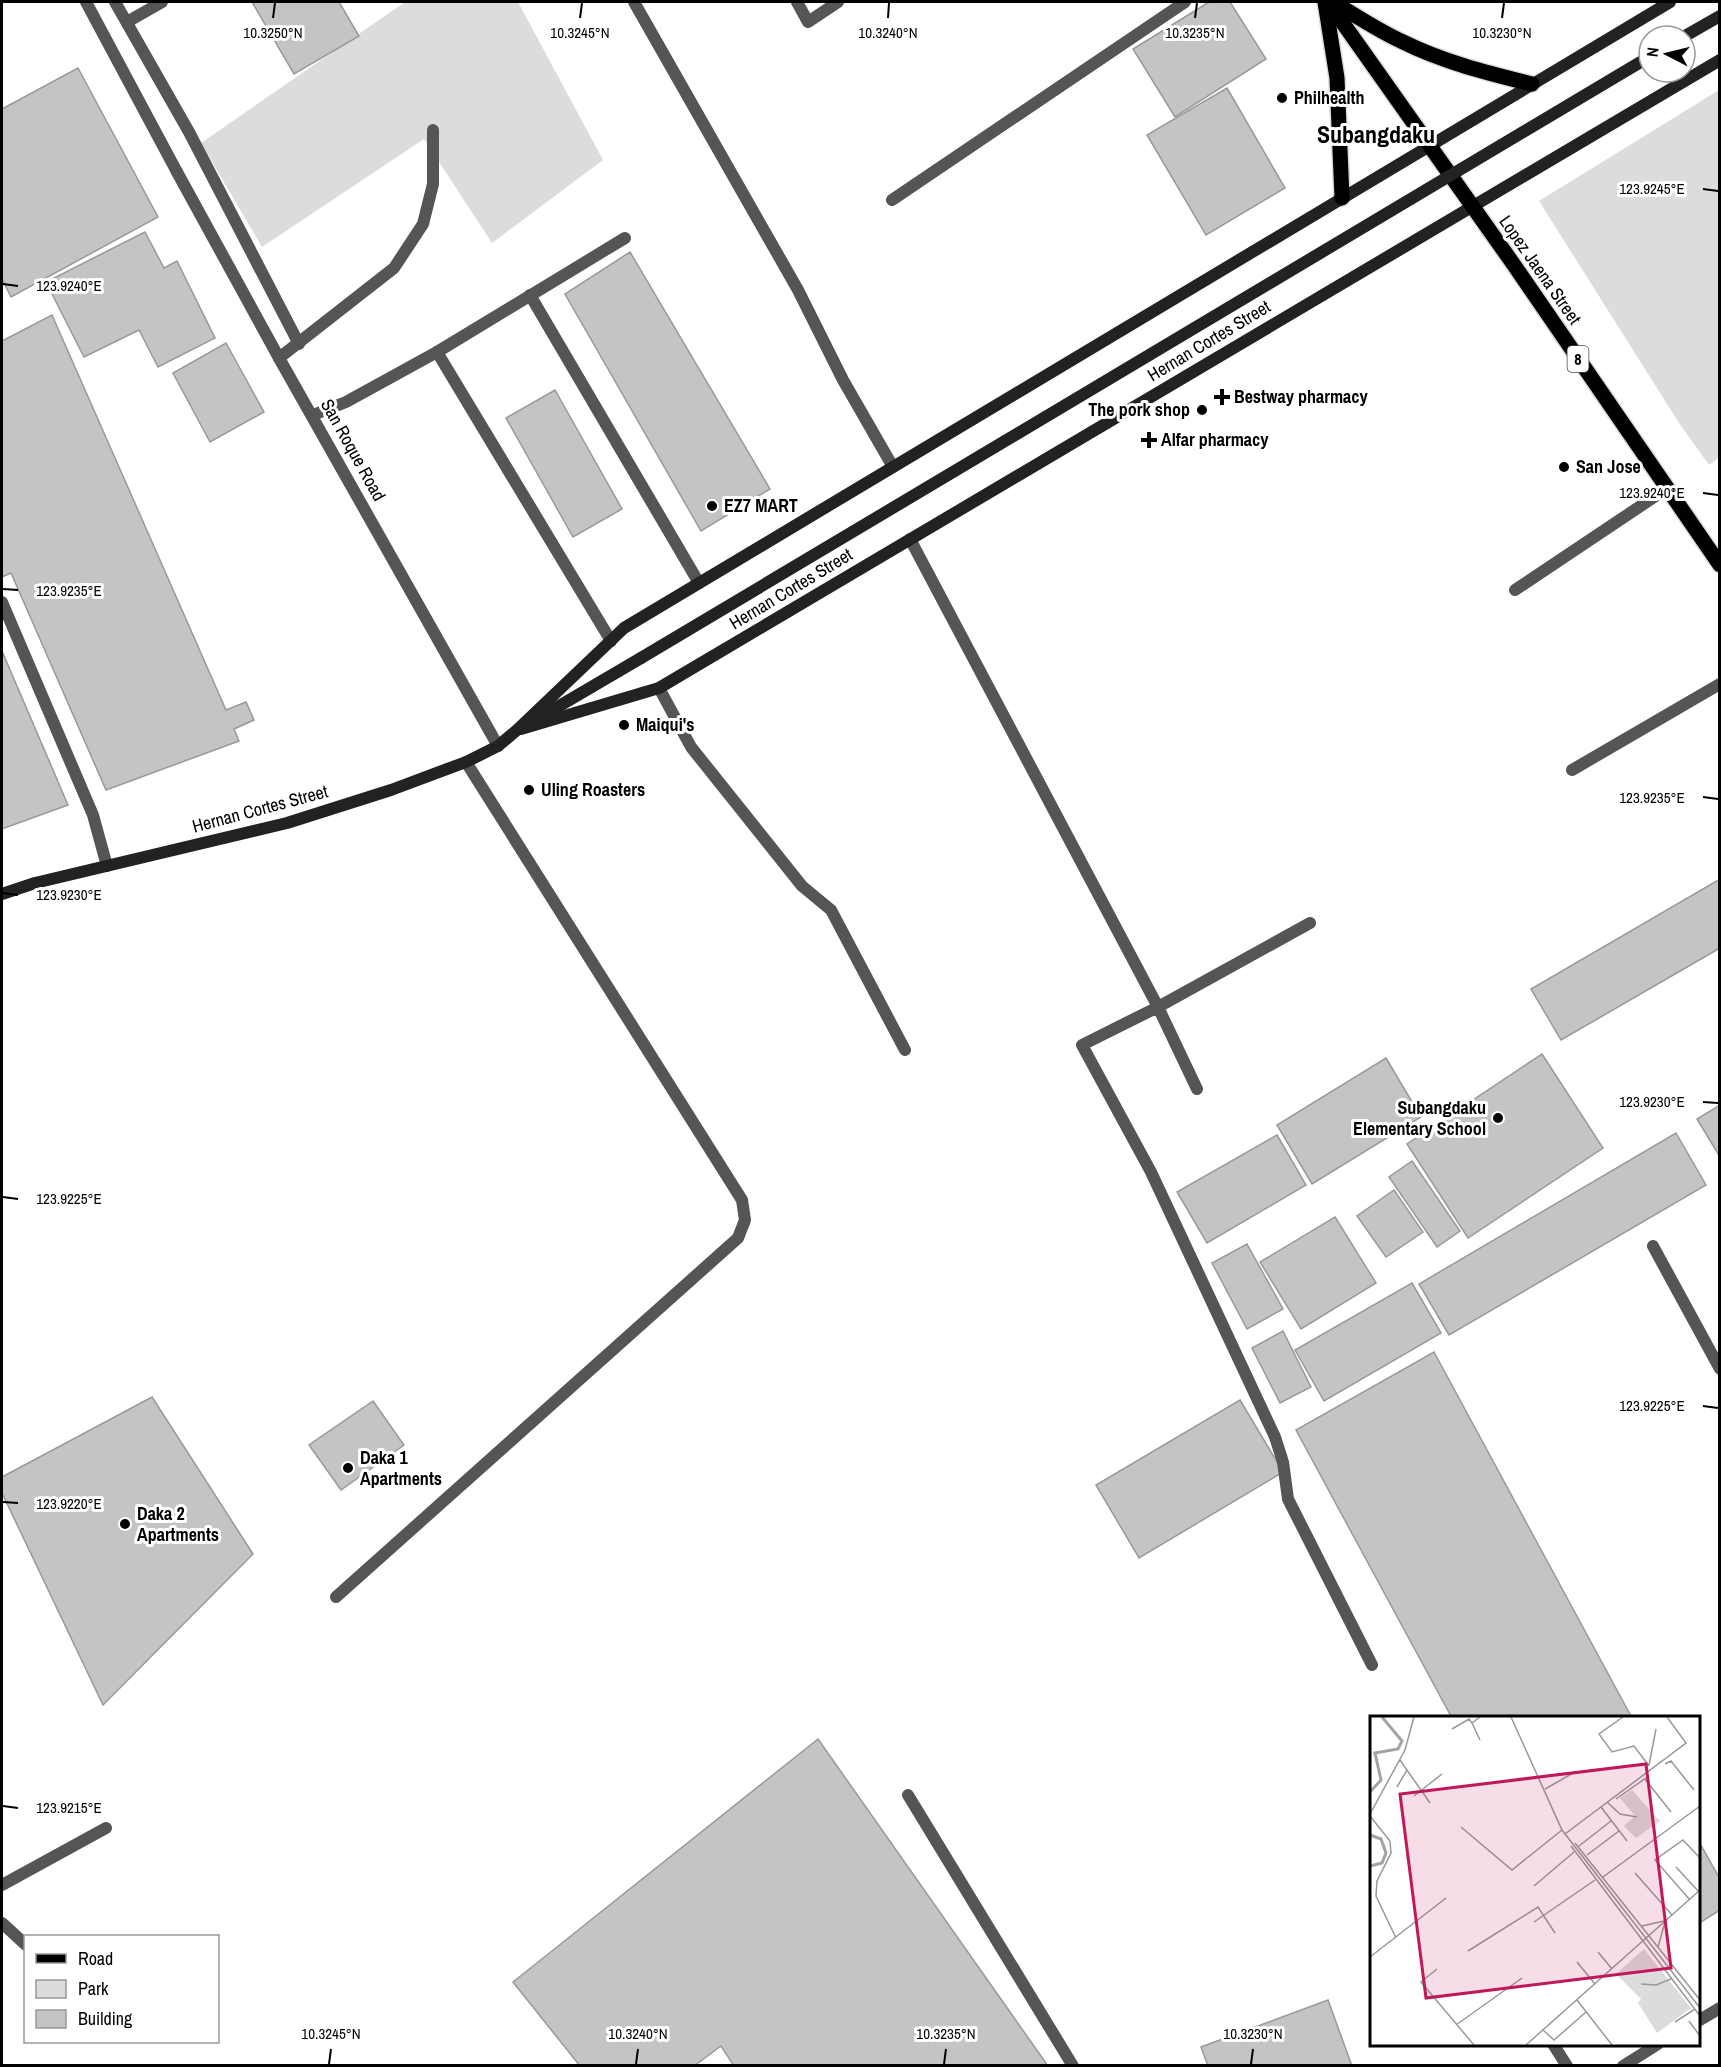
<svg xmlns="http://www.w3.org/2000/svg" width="1721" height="2067" font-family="'Archivo Narrow',sans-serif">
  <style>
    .green { fill: #dcdcdc }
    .building { fill: #c4c4c4; stroke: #999; stroke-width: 1.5 }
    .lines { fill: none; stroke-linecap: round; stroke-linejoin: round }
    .primary-casing { stroke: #dbdbdb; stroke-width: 18 }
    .lane { stroke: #555; stroke-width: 12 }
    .street { stroke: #555; stroke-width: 12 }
    .secondary { stroke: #222; stroke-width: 12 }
    .primary { stroke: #000; stroke-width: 15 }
    .secondary-bridge { stroke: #222; stroke-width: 12 }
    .ticks { fill: none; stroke: #000; stroke-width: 2 }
    .poi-dot { fill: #000; stroke: #fff; stroke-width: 2 }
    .labels { text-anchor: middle; stroke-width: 6; stroke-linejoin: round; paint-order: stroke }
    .shield { fill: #fff; stroke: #4c4c4c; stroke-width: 1.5 }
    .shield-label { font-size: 16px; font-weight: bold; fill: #000 }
    .poi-label { font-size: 18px; font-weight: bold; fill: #000; stroke: #fff; text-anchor: start }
    .street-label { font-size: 18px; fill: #000; stroke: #fff }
    .district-label { font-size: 24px; font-weight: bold; fill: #000; stroke: #fff }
    .inset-river { fill: none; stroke: #a3a3a3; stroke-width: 3 }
    .inset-road { fill: none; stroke: #999; stroke-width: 1.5 }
    .view { fill: #c2185b; fill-opacity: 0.15; stroke: #c2185b; stroke-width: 3 }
    .inset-edge { fill: none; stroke: #000; stroke-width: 3 }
    .ticks-label { font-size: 15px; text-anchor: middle; fill: #000; stroke: #fff; stroke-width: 6; stroke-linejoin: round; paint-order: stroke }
  </style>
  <rect width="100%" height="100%" fill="#fff"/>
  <g class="green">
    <path d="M 405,2 L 518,2 L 603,160 L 492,243 L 424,139 L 262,247 L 201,143 Z"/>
    <path d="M 1719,90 L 1720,457 L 1709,465 L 1679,423 L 1539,201 Z"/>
  </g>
  <g class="building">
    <path d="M 252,2 L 339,2 L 359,36 L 294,74 Z"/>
    <path d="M 1209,2 L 1230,2 L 1266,59 L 1175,117 L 1133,49 Z"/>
    <path d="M 78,68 L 158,217 L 11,297 L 2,279 L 2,109 Z"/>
    <path d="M 1227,88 L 1285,188 L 1206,235 L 1147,135 Z"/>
    <path d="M 145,232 L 164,268 L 177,261 L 215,338 L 158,367 L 139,330 L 84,357 L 46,282 Z"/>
    <path d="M 630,252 L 770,489 L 701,531 L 565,294 Z"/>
    <path d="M 52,315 L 226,710 L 246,702 L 254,720 L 234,729 L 239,741 L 106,790 L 11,573 L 2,577 L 2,341 Z"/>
    <path d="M 226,343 L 264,412 L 210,442 L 173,373 Z"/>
    <path d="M 555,390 L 622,509 L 573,537 L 506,418 Z"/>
    <path d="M 2,651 L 68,805 L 2,829 Z"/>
    <path d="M 1720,879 L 1720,948 L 1561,1040 L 1531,989 Z"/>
    <path d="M 1542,1054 L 1603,1148 L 1468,1238 L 1407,1144 Z"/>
    <path d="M 1386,1058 L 1421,1117 L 1312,1184 L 1277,1125 Z"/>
    <path d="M 1720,1105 L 1720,1157 L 1697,1119 Z"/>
    <path d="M 1676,1133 L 1706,1185 L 1449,1335 L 1419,1284 Z"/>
    <path d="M 1277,1135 L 1306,1185 L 1207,1243 L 1177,1192 Z"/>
    <path d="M 1412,1161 L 1460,1231 L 1437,1247 L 1389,1177 Z"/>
    <path d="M 1394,1190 L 1423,1232 L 1386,1257 L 1357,1216 Z"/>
    <path d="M 1335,1217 L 1376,1283 L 1301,1329 L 1260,1262 Z"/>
    <path d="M 1247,1244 L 1283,1309 L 1247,1329 L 1212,1263 Z"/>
    <path d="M 1412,1283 L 1441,1333 L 1324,1401 L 1295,1350 Z"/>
    <path d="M 1283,1331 L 1311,1387 L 1280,1403 L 1252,1348 Z"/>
    <path d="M 1434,1352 L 1632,1718 L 1452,1718 L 1296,1430 Z"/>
    <path d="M 152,1397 L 253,1554 L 103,1705 L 2,1493 L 2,1477 Z"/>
    <path d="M 1240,1400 L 1283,1472 L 1139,1558 L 1096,1485 Z"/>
    <path d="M 373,1401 L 404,1445 L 341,1490 L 309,1445 Z"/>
    <path d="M 818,1739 L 1048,2066 L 734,2066 L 721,2046 L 694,2066 L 580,2066 L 513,1982 Z"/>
    <path d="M 1698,1840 L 1720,1879 L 1720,1910 L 1698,1924 Z"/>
    <path d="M 1328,2000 L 1352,2066 L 1208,2066 L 1201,2047 Z"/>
  </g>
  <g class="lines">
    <g class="primary-casing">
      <g id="primary">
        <path d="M 1325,2 L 1337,78 L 1342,198"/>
        <path d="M 1328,2 L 1514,265 L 1720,565"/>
        <path d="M 1333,2 C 1355,15 1377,30 1401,41 C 1443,62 1487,73 1532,84"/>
      </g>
    </g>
    <g class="lane">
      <path d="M 86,2 L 177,172"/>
      <path d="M 115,2 L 189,132 L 299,344"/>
      <path d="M 634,2 L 798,290 L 843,380 L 893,467"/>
      <path d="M 797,2 L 808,22 L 838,2"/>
      <path d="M 127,22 L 162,2"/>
      <path d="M 892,200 L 1185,2"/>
      <path d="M 530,295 L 699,583"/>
      <path d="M 437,352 L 611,641"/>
      <path d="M 279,358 L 394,268 L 423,224 L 433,184 L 433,130"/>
      <path d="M 313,415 L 346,402 L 437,352 L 625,238"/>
      <path d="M 1515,590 L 1666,489"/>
      <path d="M 2,602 L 93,815 L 107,866"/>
      <path d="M 659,688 L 691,747 L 802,886 L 831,910 L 905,1050"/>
      <path d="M 1572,770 L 1720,684"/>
      <path d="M 1197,1089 L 1158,1007 L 1082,1045 L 1151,1172 L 1275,1437 L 1283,1462 L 1288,1499 L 1372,1665"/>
      <path d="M 908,1795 L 1073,2066"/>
      <path d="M 1698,2021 L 1720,2008"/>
      <path d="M 1553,2044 L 1567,2066"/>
      <path d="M 1623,2066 L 1658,2044"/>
    </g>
    <g class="street">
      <path d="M 177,172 L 279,358 L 498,746"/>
      <path d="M 910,539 L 1158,1007 L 1310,923"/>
      <path d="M 1653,1246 L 1720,1369"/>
      <path d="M 336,1597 L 738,1238 L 745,1220 L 742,1200 L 466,762"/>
      <path d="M 2,1885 L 106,1828"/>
      <path d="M 2,1923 L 26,1945"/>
    </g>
    <g class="secondary">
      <path d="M 1685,36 L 1720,16"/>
      <path d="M 537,719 L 641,658"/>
      <path d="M 521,729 L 659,688 L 1720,60"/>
      <path d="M 2,894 L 35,883 L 287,823 L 391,790 L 466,762 L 498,746 L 517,730 L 624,628 L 1670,2"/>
    </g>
    <use href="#primary" class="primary"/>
    <path class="secondary-bridge" d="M 641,658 L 1649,57"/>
  </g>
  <path class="ticks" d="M 273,18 L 275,3M 580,18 L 582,3M 888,18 L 889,3M 1195,18 L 1197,3M 1502,18 L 1504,3M 1703,189 L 1718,191M 3,284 L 18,286M 1703,493 L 1718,495M 3,589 L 18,590M 1703,797 L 1718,799M 3,893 L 18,895M 1703,1102 L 1718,1103M 3,1197 L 18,1199M 1703,1406 L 1718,1408M 3,1502 L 18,1503M 3,1806 L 18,1808M 329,2064 L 331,2049M 636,2064 L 638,2049M 944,2064 L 946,2049M 1251,2064 L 1253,2049"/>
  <g class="poi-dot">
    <circle cx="1282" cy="98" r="6"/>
    <path d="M1219 388h6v6h6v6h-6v6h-6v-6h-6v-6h6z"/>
    <circle cx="1202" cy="410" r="6"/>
    <path d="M1146 431h6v6h6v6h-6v6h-6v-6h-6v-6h6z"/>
    <circle cx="1564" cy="467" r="6"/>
    <circle cx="712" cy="506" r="6"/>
    <circle cx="624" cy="725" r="6"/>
    <circle cx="529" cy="790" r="6"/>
    <circle cx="1498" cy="1118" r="6"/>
    <circle cx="348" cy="1468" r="6"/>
    <circle cx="125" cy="1524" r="6"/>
  </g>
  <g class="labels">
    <rect class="shield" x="1567.5" y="346" width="21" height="26" rx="4.5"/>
    <g class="shield-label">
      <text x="1578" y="365">8</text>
    </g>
    <g class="poi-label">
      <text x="1294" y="104">Philhealth</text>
      <text x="1234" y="403">Bestway pharmacy</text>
      <text x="1190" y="416" text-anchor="end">The pork shop</text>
      <text x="1161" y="446">Alfar pharmacy</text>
      <text x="1576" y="473">San Jose</text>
      <text x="724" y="512">EZ7 MART</text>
      <text x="636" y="731">Maiqui's</text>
      <text x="541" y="796">Uling Roasters</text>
      <text x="1486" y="1114" text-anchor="end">Subangdaku<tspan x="1486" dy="21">Elementary School</tspan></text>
      <text x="360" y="1464">Daka 1<tspan x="360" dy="21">Apartments</tspan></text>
      <text x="137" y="1520">Daka 2<tspan x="137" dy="21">Apartments</tspan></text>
    </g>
    <g class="street-label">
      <text transform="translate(1540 270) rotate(55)" y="6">Lopez Jaena Street</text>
      <text transform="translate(1209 341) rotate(-31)" y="6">Hernan Cortes Street</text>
      <text transform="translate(353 450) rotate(61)" y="6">San Roque Road</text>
      <text transform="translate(791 589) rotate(-31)" y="6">Hernan Cortes Street</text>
      <text transform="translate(260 809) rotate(-15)" y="6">Hernan Cortes Street</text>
    </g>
    <g class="district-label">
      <text x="1376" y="143">Subangdaku</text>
    </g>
  </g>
  <g transform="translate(1370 1716)">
    <rect width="330" height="330" fill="#fff"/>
    <path d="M 262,74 L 290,105 L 266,122 L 254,110 L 265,100 L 250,82 ZM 274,233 L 321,292 L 287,317 L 268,287 L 271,283 L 246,258 Z" fill="#dcdcdc"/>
    <path class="inset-river" d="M 0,76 L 11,64 L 5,37 L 28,33 L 32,25 L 12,1M 0,119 L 11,123 L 16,137 L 12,147 L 0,150"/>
    <path class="inset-road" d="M 110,1 L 102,7 L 110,24M 141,1 L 192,114 L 330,292M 253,1 L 229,18 L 242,36 L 264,30 L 279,50M 82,13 L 99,3 L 102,7M 30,44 L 60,87M 295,48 L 301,45 L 324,74M 279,49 L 286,13M 275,63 L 301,96M 27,71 L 37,54M 175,73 L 205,56M 44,80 L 72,58M 246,83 L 276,62M 237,86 L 250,98 L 267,101M 231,91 L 257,125M 0,98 L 35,34 L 44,1M 0,100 L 20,125 L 21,137 L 7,165 L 6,180 L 26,222M 91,111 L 142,154 L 192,114M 195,118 L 316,27 L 297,1M 205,127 L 330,284M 201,130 L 330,300M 209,130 L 241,105M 217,139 L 249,115M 306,151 L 329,176M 265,157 L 302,199M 233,161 L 330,90M 164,170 L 204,136M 320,184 L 285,144 L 313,124 L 330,142M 164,206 L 225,164M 272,210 L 294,205M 288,231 L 295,206M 98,235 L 168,191 L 185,217M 228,236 L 242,253M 0,241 L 76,182M 207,246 L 225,268M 67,253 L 51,266 L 104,329M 271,268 L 286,269 L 301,263M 207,284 L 242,329M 319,305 L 330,320M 305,306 L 325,293M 86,309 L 152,262M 173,314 L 184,324 L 216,296M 156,329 L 330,174"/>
    <path class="view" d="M 276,48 L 301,252 L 56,282 L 30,78 Z"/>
    <rect width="330" height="330" class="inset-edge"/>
  </g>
  <g class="ticks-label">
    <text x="273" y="38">10.3250°N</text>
    <text x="580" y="38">10.3245°N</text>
    <text x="888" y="38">10.3240°N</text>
    <text x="1195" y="38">10.3235°N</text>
    <text x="1502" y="38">10.3230°N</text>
    <text x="1652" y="194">123.9245°E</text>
    <text x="69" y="291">123.9240°E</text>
    <text x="1652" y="498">123.9240°E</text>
    <text x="69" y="596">123.9235°E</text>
    <text x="1652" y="803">123.9235°E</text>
    <text x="69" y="900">123.9230°E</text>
    <text x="1652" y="1107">123.9230°E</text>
    <text x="69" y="1204">123.9225°E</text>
    <text x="1652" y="1411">123.9225°E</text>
    <text x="69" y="1509">123.9220°E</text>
    <text x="69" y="1813">123.9215°E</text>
    <text x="331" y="2039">10.3245°N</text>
    <text x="638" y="2039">10.3240°N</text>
    <text x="946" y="2039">10.3235°N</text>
    <text x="1253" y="2039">10.3230°N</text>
  </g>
  <rect width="1721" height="2067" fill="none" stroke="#000000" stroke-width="6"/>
  <rect x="24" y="1935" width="195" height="108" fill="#ffffff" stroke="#999999" stroke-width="1.5"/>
  <rect x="36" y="1954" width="30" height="9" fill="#000000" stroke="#999999" stroke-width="1.5"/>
  <text x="78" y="1965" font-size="18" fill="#000000">Road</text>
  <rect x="36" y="1980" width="30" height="18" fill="#dcdcdc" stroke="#999999" stroke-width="1.5"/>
  <text x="78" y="1995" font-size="18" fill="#000000">Park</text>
  <rect x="36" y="2010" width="30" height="18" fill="#c4c4c4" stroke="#999999" stroke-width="1.5"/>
  <text x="78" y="2025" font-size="18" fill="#000000">Building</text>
  <g transform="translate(1667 54) rotate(277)"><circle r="28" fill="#ffffff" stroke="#999999" stroke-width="1.5"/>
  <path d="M0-4.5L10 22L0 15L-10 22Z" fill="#000000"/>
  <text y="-9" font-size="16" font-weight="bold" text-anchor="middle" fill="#000000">N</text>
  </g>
</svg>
